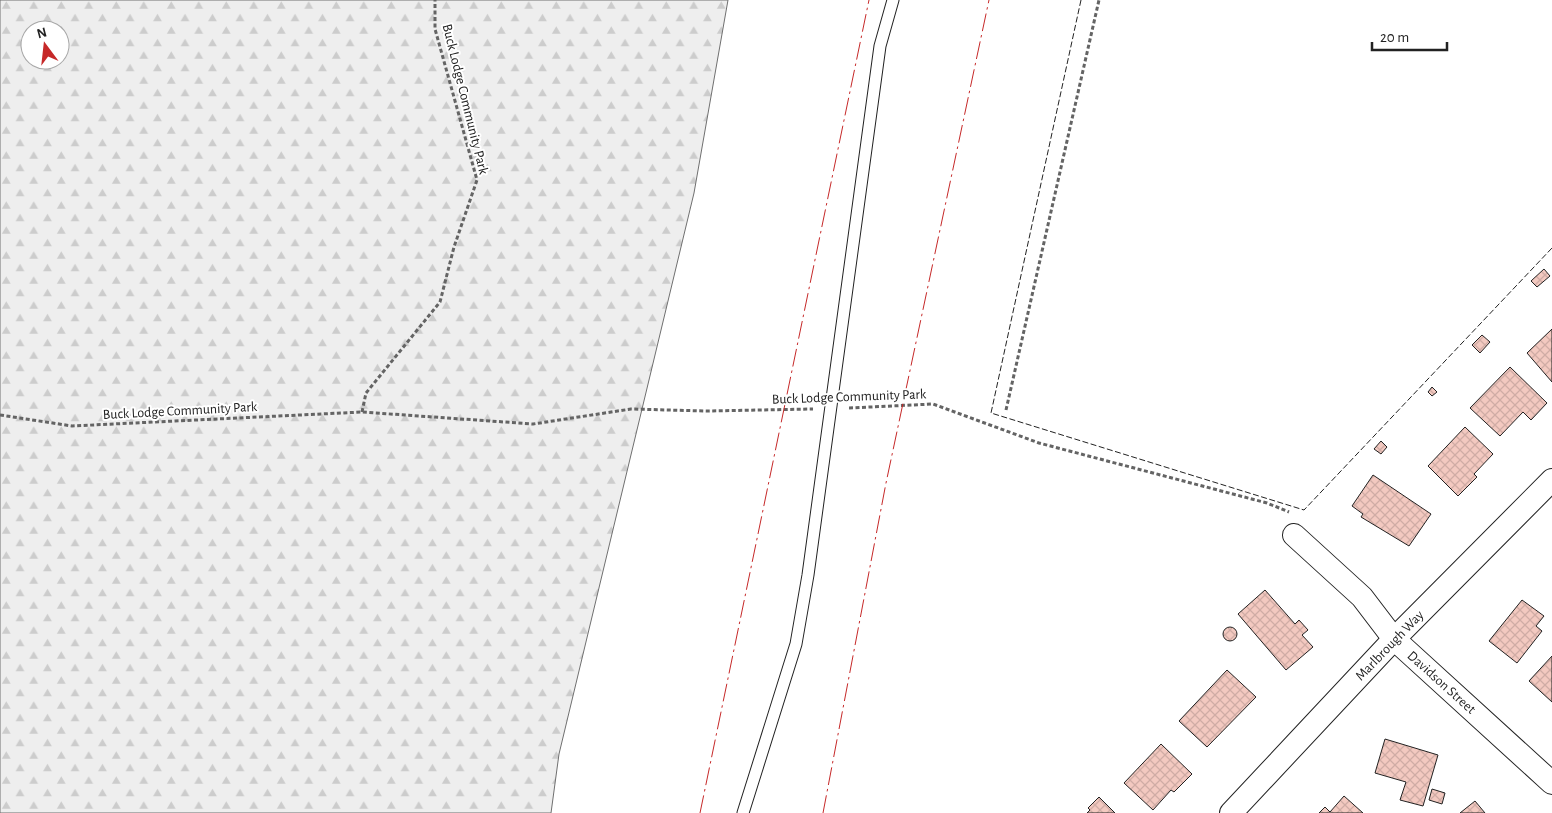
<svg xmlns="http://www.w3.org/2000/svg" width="1552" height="813" font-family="'Alegreya Sans',sans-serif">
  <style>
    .forest { fill: url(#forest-firs); stroke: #6f6f6f; fill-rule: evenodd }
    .building { fill: url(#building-cross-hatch); stroke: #222 }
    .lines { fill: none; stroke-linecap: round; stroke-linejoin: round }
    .service-casing { stroke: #222; stroke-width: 13 }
    .minor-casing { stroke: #222; stroke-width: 24 }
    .path { stroke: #646464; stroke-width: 3; stroke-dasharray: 4 2.5; stroke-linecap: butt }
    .service { stroke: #fff; stroke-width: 11 }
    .minor { stroke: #fff; stroke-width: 22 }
    .fence { stroke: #222; stroke-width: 1; stroke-dasharray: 6 2.5; stroke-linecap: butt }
    .power { stroke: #c62828; stroke-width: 1; stroke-dasharray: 18 4 2.5 4; stroke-linecap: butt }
    .labels { text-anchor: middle; stroke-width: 4; stroke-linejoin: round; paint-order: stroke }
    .street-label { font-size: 14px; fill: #222; stroke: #fff }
  </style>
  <defs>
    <pattern id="forest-firs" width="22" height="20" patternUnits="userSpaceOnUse" patternTransform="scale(1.25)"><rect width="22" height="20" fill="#eee"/><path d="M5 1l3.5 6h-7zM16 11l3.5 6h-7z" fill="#ccc"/></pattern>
    <pattern id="building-cross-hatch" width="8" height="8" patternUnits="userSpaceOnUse" patternTransform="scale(1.25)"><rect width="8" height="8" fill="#f3c9c0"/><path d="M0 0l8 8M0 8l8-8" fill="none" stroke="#d0aca5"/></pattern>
  </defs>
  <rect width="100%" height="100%" fill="#fff"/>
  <path class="forest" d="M 0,0 L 728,0 L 694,193 L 559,754 L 551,813 L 0,813 ZM 30,30 L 60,30 L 60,60 L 30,60 Z"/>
  <g class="building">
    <path d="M 1544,269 L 1550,276 L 1537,287 L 1531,281 Z"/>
    <path d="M 1552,329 L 1552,382 L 1527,353 Z"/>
    <path d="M 1482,335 L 1490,342 L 1480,353 L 1472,345 Z"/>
    <path d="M 1510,367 L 1547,403 L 1531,420 L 1523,412 L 1500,436 L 1470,408 Z"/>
    <path d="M 1432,387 L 1437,392 L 1432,396 L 1428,392 Z"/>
    <path d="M 1465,427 L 1493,454 L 1474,474 L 1477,477 L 1458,496 L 1428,466 Z"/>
    <path d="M 1381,441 L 1387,447 L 1381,454 L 1374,449 Z"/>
    <path d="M 1373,475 L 1431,514 L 1409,546 L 1361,517 L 1363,514 L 1352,506 Z"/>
    <path d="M 1265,590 L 1295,624 L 1299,620 L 1308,630 L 1302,635 L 1313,647 L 1286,670 L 1238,614 Z"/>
    <path d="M 1522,600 L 1544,616 L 1536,626 L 1542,631 L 1517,663 L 1489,641 Z"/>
    <circle cx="1230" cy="634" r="7"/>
    <path d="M 1552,656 L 1552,702 L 1529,681 Z"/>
    <path d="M 1227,670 L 1256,697 L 1207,747 L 1179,721 Z"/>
    <path d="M 1385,739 L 1438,755 L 1423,806 L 1400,800 L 1406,782 L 1375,773 Z"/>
    <path d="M 1161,744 L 1192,774 L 1174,792 L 1171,790 L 1153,810 L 1124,783 Z"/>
    <path d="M 1432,789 L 1445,793 L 1442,804 L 1429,800 Z"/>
    <path d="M 1344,796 L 1363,813 L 1319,813 L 1325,807 L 1330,812 Z"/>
    <path d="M 1099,797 L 1115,813 L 1087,813 L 1090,810 L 1088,808 Z"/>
    <path d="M 1475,801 L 1485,813 L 1460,813 Z"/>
  </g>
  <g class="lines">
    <g class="service-casing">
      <path id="service" d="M 743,813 L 796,644 L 808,575 L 880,46 L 893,0"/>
    </g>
    <g class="minor-casing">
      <g id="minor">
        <path d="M 1294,535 L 1362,597 L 1394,639 L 1552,783"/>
        <path d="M 1231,813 L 1394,639 L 1552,480"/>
      </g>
    </g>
    <g class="path">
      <path d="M 849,408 L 933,404 L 1039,443 L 1267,503 L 1289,512"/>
      <path d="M 1006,410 L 1099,0"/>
      <path d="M 362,412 L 366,393 L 440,302 L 454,247 L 477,180 L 435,29 L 435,0"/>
      <path d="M 0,415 L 72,426 L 362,412 L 533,424 L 631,409 L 706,411 L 813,409"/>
    </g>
    <use href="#service" class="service"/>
    <use href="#minor" class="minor"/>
    <path class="fence" d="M 1081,0 L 991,413 L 1304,510 L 1552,248"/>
    <g class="power">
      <path d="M 700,813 L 869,0"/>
      <path d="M 823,813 L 886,483 L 989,0"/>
    </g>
  </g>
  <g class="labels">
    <g class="street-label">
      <text transform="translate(466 99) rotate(76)" y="5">Buck Lodge Community Park</text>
      <text transform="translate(849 396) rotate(-2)" y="5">Buck Lodge Community Park</text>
      <text transform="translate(180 410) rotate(-3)" y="5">Buck Lodge Community Park</text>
      <text transform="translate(1389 645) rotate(-46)" y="5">Marlbrough Way</text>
      <text transform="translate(1442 682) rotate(42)" y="5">Davidson Street</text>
    </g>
  </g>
  <g transform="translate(45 45) rotate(345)"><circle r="24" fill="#ffffff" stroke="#a7a7a7"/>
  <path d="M0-4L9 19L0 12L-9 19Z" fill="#c62828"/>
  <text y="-8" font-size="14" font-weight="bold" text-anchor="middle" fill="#222222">N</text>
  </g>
  <path d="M1372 42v8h75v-8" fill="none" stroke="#222222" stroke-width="2.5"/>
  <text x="1380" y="42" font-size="15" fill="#222222" stroke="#ffffff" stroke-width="4" paint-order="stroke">20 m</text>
</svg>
